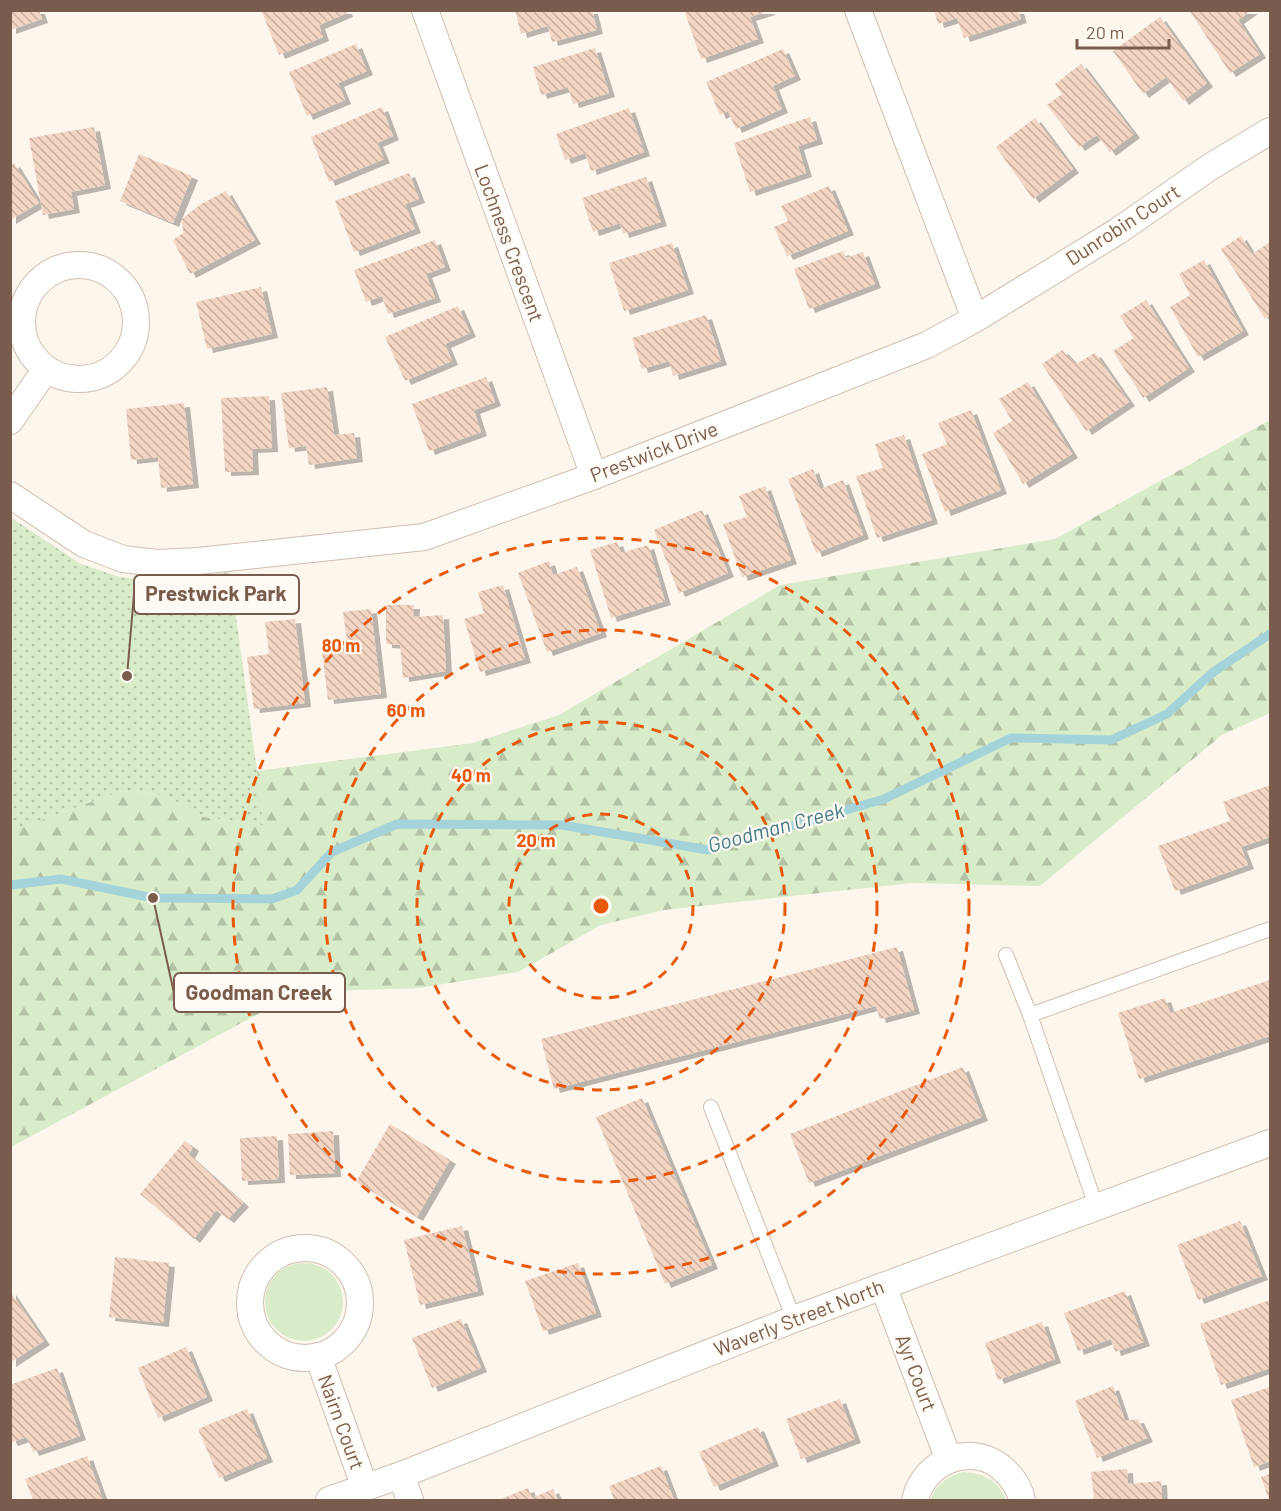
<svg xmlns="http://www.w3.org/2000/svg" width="1281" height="1511" font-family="Barlow,sans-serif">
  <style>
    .green { fill: #d8ecc9 }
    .forest { fill: url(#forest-firs) }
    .park { fill: url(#park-dots) }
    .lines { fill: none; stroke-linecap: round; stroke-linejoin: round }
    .stream { stroke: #a5d3da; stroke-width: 9 }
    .building { fill: url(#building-back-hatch); filter: url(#shadow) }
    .service-casing { stroke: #d1beb0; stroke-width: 16 }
    .minor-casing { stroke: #d1beb0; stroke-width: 28 }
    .service { stroke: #fff; stroke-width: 14 }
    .minor { stroke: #fff; stroke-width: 26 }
    .ring { fill: none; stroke: #e8590c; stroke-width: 3; stroke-dasharray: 10 8 }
    .labels { text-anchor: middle; stroke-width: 4.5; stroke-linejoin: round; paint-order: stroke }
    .street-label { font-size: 20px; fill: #7a5c4d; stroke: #fffaf3 }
    .water-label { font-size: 21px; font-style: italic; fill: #437c86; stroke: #fffaf3 }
    .centre { fill: #e8590c; stroke: #fffaf3; stroke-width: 3 }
    .ring-label { font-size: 18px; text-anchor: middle; font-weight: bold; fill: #e8590c; stroke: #fffaf3; stroke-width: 4.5; stroke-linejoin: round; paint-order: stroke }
    .leader { fill: none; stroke: #7a5c4d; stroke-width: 2 }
    .callout-dot { fill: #7a5c4d; stroke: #fffaf3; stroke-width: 2 }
    .callout { fill: #fffaf3; stroke: #7a5c4d; stroke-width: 2 }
    .callout-label { font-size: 21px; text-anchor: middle; font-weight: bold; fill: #7a5c4d }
  </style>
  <defs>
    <pattern id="forest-firs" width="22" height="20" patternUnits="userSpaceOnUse" patternTransform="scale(1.5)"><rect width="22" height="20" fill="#d8ecc9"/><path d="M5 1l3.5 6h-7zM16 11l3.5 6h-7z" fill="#b4c2a5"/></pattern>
    <pattern id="park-dots" width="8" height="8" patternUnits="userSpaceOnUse" patternTransform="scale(1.5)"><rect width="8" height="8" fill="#d8ecc9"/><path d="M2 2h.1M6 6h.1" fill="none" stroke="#b4c2a5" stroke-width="1.8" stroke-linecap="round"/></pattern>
    <pattern id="building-back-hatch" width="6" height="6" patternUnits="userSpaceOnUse" patternTransform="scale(1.5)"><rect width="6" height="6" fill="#f3d5c3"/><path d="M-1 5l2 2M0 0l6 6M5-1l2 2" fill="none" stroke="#cab0a1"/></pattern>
    <filter id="shadow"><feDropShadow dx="6" dy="4" stdDeviation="0" flood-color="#0004"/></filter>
  </defs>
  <rect width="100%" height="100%" fill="#fdf6ec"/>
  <g class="green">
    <circle cx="304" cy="1302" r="39"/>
    <path d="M 963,1472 C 983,1473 999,1481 1006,1500 L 930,1500 C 937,1484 946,1477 963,1472 Z"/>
  </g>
  <path class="forest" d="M 1270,420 L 1270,713 L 1222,735 L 1040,886 L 912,883 L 664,910 L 601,925 L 518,972 L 419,988 L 299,992 L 11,1147 L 10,829 L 22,827 L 121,791 L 164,795 L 204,817 L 263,825 L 257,771 L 473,743 L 559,715 L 780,585 L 1055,539 Z"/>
  <path class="park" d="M 10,517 L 81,564 L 120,577 L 156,581 L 230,572 L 257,771 L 263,825 L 204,817 L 164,795 L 121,791 L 22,827 L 11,829 Z"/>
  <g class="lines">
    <path class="stream" d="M 10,885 L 61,879 L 153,898 L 272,899 L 297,890 L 332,852 L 397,824 L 562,825 L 708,850 L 884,799 L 1011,738 L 1111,740 L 1167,714 L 1212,673 L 1270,634"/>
  </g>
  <g class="building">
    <path d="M 10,10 L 39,10 L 42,19 L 10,30 Z"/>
    <path d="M 266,10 L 346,10 L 347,13 L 319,25 L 323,37 L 279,55 L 262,12 Z"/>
    <path d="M 515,10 L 592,10 L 597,30 L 552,42 L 548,26 L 521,34 Z"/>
    <path d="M 692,10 L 769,10 L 769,11 L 750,17 L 758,39 L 701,59 L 685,13 Z"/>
    <path d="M 934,10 L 1018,10 L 1021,19 L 964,38 L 957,18 L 938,24 Z"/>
    <path d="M 1189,10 L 1252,10 L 1238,20 L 1260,54 L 1230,73 Z"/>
    <path d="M 1160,17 L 1207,83 L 1183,101 L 1166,77 L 1143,94 L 1113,51 Z"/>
    <path d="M 356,44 L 367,71 L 338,83 L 345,100 L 307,116 L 289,72 Z"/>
    <path d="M 595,48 L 609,93 L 573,104 L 568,87 L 541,95 L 533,67 Z"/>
    <path d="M 783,49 L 795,76 L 773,86 L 782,109 L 736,129 L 728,111 L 720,115 L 706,82 Z"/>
    <path d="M 1081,64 L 1134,134 L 1110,152 L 1097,135 L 1079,147 L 1047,105 L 1062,94 L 1055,84 Z"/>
    <path d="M 382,107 L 393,136 L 377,143 L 384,159 L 329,182 L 311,137 Z"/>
    <path d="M 629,108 L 644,152 L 591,171 L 585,153 L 565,160 L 556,134 Z"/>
    <path d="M 810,117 L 817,140 L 798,146 L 806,173 L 750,192 L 734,143 Z"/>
    <path d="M 1035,118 L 1073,169 L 1033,199 L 996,147 Z"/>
    <path d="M 94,127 L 105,185 L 71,192 L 74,209 L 43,215 L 29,138 Z"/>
    <path d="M 139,154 L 192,176 L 173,223 L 120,201 Z"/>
    <path d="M 14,163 L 39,203 L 10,220 L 10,166 Z"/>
    <path d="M 409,173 L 419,199 L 405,204 L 415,229 L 354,252 L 335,201 Z"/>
    <path d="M 646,177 L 661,222 L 623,234 L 620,223 L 593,232 L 582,198 Z"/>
    <path d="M 829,186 L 848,231 L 787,256 L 774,227 L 788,221 L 781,206 Z"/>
    <path d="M 226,191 L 255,240 L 190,274 L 173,240 L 183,233 L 182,219 L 201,204 Z"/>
    <path d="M 1241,236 L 1252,254 L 1270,242 L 1270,315 L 1265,319 L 1221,249 Z"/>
    <path d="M 435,240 L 445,267 L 426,274 L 435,298 L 388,314 L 382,296 L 366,302 L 354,270 Z"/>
    <path d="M 672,243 L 688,290 L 624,311 L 609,263 Z"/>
    <path d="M 843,251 L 846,258 L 863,252 L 875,284 L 809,309 L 794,269 Z"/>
    <path d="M 1204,260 L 1243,331 L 1198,357 L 1170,307 L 1190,295 L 1179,274 Z"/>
    <path d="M 261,287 L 272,334 L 207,349 L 196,302 Z"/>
    <path d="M 1146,300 L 1189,368 L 1143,398 L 1113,351 L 1134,338 L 1120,316 Z"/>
    <path d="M 458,306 L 470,333 L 445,344 L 452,361 L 405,381 L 385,337 Z"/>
    <path d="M 706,315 L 721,361 L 673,376 L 669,361 L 642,369 L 632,338 Z"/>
    <path d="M 1062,350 L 1076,364 L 1095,353 L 1129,402 L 1086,431 L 1042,364 Z"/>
    <path d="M 486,377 L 495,402 L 474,410 L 481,432 L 429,451 L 412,404 Z"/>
    <path d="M 1028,382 L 1072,454 L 1023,484 L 993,433 L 1012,421 L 999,399 Z"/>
    <path d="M 327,387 L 334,435 L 354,433 L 357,458 L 309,465 L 306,446 L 289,448 L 281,393 Z"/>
    <path d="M 269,396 L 272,448 L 252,449 L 253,471 L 225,472 L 221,398 Z"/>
    <path d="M 184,403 L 193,484 L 161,488 L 158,457 L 131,460 L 126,409 Z"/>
    <path d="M 971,410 L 1001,490 L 945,512 L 922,454 L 947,444 L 938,423 Z"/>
    <path d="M 904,435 L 932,520 L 877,538 L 856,476 L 883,468 L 875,444 Z"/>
    <path d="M 813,469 L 820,489 L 843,480 L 863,535 L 816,553 L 788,479 Z"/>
    <path d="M 765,486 L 791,560 L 742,577 L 723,524 L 747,517 L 739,496 Z"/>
    <path d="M 702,510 L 728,573 L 679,593 L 654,530 Z"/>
    <path d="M 617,542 L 621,553 L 648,545 L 665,601 L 611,618 L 590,550 Z"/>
    <path d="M 549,561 L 553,575 L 577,567 L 601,633 L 547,652 L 518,573 Z"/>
    <path d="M 503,585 L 525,659 L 480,672 L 464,619 L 484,613 L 478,592 Z"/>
    <path d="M 386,605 L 414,605 L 413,617 L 443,615 L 446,671 L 403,678 L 400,645 L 386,644 Z"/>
    <path d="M 371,609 L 381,694 L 328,700 L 321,644 L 347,641 L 343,612 Z"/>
    <path d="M 295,619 L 305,703 L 254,709 L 247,657 L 269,654 L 265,622 Z"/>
    <path d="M 1270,785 L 1270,837 L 1241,847 L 1248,865 L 1175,891 L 1158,846 L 1230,821 L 1223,802 Z"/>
    <path d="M 897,947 L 914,1010 L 880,1019 L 876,1006 L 554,1089 L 541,1039 Z"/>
    <path d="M 1270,980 L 1270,1036 L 1139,1079 L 1118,1013 L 1165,998 L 1170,1013 Z"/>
    <path d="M 963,1067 L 982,1117 L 809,1183 L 790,1134 Z"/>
    <path d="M 642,1098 L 712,1265 L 665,1284 L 596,1117 Z"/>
    <path d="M 390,1124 L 450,1160 L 417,1217 L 356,1182 Z"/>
    <path d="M 333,1131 L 335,1173 L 290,1175 L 288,1134 Z"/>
    <path d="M 277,1136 L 279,1179 L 242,1181 L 240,1138 Z"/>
    <path d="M 185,1141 L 193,1147 L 189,1155 L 243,1203 L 228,1219 L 216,1210 L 194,1239 L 140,1194 Z"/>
    <path d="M 1240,1221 L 1262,1276 L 1198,1300 L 1177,1245 Z"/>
    <path d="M 462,1226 L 478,1291 L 420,1305 L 404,1240 Z"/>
    <path d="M 115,1257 L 169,1263 L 163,1323 L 109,1317 Z"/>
    <path d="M 578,1263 L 596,1313 L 543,1331 L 525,1281 Z"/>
    <path d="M 10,1291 L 44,1341 L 10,1363 Z"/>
    <path d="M 1125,1291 L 1144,1342 L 1115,1352 L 1111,1339 L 1078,1351 L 1064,1313 Z"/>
    <path d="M 1270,1300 L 1270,1368 L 1221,1385 L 1200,1324 Z"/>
    <path d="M 461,1319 L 481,1368 L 432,1388 L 412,1338 Z"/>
    <path d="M 1042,1322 L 1055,1359 L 998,1380 L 985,1343 Z"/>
    <path d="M 186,1347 L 207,1397 L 158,1418 L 138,1368 Z"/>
    <path d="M 57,1368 L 80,1436 L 33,1452 L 27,1437 L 12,1442 L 10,1439 L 10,1408 L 12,1407 L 10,1402 L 10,1385 Z"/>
    <path d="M 1113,1386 L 1125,1421 L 1138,1419 L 1147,1438 L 1097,1458 L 1075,1401 Z"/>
    <path d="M 1270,1387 L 1270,1461 L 1254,1467 L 1231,1400 Z"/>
    <path d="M 840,1399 L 855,1439 L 801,1459 L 786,1419 Z"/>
    <path d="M 247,1409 L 267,1458 L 219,1478 L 198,1429 Z"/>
    <path d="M 758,1427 L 773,1462 L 714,1487 L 699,1452 Z"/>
    <path d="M 87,1456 L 103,1500 L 33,1500 L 25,1479 Z"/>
    <path d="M 661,1466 L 674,1500 L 614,1500 L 609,1486 Z"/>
    <path d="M 1127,1469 L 1128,1484 L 1161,1481 L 1162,1500 L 1094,1500 L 1091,1472 Z"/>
    <path d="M 1270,1474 L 1270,1500 L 1269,1500 L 1261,1477 Z"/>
    <path d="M 528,1488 L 532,1498 L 553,1489 L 558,1500 L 502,1500 L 501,1499 Z"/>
  </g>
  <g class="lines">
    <g class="service-casing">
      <g id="service">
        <path d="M 1006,955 L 1030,1015 L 1096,1206"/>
        <path d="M 1030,1015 L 1270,929"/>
        <path d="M 711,1107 L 794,1319"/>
      </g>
    </g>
    <g class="minor-casing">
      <g id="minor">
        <path d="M 425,10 L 594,476"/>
        <path d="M 858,10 L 975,319"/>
        <circle cx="79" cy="322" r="57"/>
        <path d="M 10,421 L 46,369"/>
        <path d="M 10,495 L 84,544 L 123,559 L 157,563 L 198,561 L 424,537 L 594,476 L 927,345 L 975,319 L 1118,231 L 1210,167 L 1270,131"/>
        <circle cx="305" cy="1303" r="55"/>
        <path d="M 883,1286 L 949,1460"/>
        <path d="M 318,1356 L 365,1488"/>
        <path d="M 401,1475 L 410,1500"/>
        <path d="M 329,1500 L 401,1475 L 794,1319 L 1270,1143"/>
        <path d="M 915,1500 C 924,1459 976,1440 1006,1472 C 1014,1480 1020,1489 1022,1500"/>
      </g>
    </g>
    <use href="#service" class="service"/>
    <use href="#minor" class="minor"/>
  </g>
  <g class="ring">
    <circle cx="601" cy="906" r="92"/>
    <circle cx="601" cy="906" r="184"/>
    <circle cx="601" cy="906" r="276"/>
    <circle cx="601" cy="906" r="368"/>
  </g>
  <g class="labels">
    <g class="street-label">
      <text transform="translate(1123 225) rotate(-33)" y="7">Dunrobin Court</text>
      <text transform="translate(509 243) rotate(70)" y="7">Lochness Crescent</text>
      <text transform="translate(654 452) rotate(-21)" y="7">Prestwick Drive</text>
      <text transform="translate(799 1318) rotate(-21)" y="7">Waverly Street North</text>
      <text transform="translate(916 1373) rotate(69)" y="7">Ayr Court</text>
      <text transform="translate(341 1422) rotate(70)" y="7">Nairn Court</text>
    </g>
    <g class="water-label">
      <text transform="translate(776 828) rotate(-15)" y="7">Goodman Creek</text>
    </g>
  </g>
  <circle cx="601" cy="906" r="9" class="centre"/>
  <g class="ring-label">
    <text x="341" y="652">80 m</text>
    <text x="406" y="717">60 m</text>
    <text x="471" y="782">40 m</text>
    <text x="536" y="847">20 m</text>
  </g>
  <path class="leader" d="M127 676L134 594M153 898L174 993"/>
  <g class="callout-dot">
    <circle cx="127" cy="676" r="6"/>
    <circle cx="153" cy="898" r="6"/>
  </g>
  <g class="callout">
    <rect x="134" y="575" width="165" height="39" rx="6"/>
    <rect x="174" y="973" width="171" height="39" rx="6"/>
  </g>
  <g class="callout-label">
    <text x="216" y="601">Prestwick Park</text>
    <text x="259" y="1000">Goodman Creek</text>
  </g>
  <rect width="1281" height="1511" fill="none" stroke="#7a5c4d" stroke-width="24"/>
  <path d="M1077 39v9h92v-9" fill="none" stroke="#7a5c4d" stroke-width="3"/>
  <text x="1086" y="39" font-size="18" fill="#7a5c4d" stroke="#fffaf3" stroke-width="4.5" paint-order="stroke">20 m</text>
</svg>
